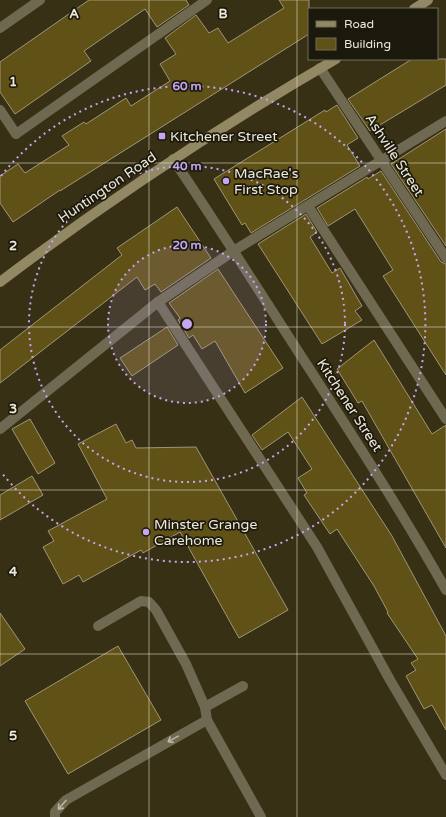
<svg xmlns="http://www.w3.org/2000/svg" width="446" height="817" font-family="'Varela Round',sans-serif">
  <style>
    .building { fill: #605117; stroke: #9e9678 }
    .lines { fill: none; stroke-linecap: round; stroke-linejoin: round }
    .lane { stroke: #6f6952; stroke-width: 10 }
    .street { stroke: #6f6952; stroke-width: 10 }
    .secondary { stroke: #928864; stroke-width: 10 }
    .oneway { stroke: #bbb6a3 }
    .grid { fill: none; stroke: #ede9d9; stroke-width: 1; stroke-opacity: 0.55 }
    .ring { fill: none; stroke: #c6a6f0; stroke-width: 2; stroke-dasharray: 2 4 }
    .poi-dot { fill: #c6a6f0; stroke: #1b180c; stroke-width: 1.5 }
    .labels { text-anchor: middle; stroke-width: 3.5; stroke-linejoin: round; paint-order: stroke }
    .poi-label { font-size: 14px; fill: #ede9d9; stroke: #1b180c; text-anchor: start }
    .street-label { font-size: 14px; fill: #ede9d9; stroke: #1b180c }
    .grid-label { font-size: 13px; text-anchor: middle; font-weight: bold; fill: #ede9d9; stroke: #1b180c; stroke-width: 3.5; stroke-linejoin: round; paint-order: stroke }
    .centre { fill: #c6a6f0; stroke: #1b180c; stroke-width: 2 }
    .ring-label { font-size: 12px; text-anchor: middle; font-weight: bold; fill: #c6a6f0; stroke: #1b180c; stroke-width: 3.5; stroke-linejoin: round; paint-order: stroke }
  </style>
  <rect width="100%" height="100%" fill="#373015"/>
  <g class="building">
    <path d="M 89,0 L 186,0 L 189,5 L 157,27 L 145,9 L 84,51 L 91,61 L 15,114 L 0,92 L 0,62 Z"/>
    <path d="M 279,0 L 309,0 L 309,34 L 60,191 L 60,190 L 13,222 L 0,203 L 0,176 L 18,164 L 25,173 L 69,145 L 62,136 L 84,122 L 86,124 L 126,98 L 131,106 L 170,81 L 160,64 L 176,54 L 165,38 L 196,15 L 209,33 L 218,28 L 228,43 L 284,8 Z"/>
    <path d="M 412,59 L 446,59 L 446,85 L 370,131 L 348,99 Z"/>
    <path d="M 337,105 L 358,138 L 347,145 L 360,166 L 251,233 L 245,223 L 242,225 L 214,179 L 325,110 L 326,112 Z"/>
    <path d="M 446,129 L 446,246 L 391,164 Z"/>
    <path d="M 381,171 L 441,262 L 446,264 L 446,375 L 383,276 L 393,270 L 355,209 L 328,226 L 317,208 L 367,177 L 368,179 Z"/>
    <path d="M 177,207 L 211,258 L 161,292 L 155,284 L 145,290 L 137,277 L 0,383 L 0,350 L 122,255 L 117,248 Z"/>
    <path d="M 306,214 L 317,232 L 310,237 L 332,273 L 340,268 L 362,306 L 355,311 L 362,320 L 322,344 L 258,244 Z"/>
    <path d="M 218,269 L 283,368 L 245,393 L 215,341 L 202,349 L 193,335 L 189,338 L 178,320 L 180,318 L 169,303 Z"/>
    <path d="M 167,327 L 178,345 L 132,376 L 120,358 Z"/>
    <path d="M 374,340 L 432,434 L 446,425 L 446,548 L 362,401 L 358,403 L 337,369 Z"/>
    <path d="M 302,397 L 392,536 L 446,636 L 446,730 L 432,705 L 424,709 L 406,676 L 416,670 L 411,663 L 418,659 L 387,613 L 388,612 L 374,586 L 337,529 L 330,534 L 304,495 L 307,493 L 298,478 L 312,469 L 288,432 L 262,450 L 252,435 Z"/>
    <path d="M 30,419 L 55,463 L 38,474 L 12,429 Z"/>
    <path d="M 116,424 L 126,443 L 132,440 L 136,448 L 196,447 L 288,610 L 239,638 L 180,532 L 143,553 L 141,550 L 83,582 L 79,575 L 63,584 L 43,547 L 54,541 L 48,531 L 107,499 L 78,444 Z"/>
    <path d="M 32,476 L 43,495 L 0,520 L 0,495 Z"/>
    <path d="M 0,613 L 25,649 L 0,666 Z"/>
    <path d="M 118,646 L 161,720 L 68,774 L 25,701 Z"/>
  </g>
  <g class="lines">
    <g class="lane">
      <path d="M 0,110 L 16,134 L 207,0"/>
      <path d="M 446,121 L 235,250 L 158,302 L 317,547 L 390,680 L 446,775"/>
      <path d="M 308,206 L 446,419"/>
      <path d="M 0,429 L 158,302"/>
      <path d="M 98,626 L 141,601 L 149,602 L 156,610 L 186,664 L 205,707"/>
      <path d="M 243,686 L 205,707 L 207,720 L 261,817"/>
      <path d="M 55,817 L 55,812 L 66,800 L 207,720"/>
    </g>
    <g class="street">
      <path d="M 0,28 L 40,0"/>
      <path d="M 320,68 L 446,258"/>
      <path d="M 173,159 C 214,220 253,281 292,342 C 345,424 398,505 446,590"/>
    </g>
    <g class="secondary">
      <path d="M 414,9 L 428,0"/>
      <path d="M 0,282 C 107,201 219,127 336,59"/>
    </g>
  </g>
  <defs><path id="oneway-shaft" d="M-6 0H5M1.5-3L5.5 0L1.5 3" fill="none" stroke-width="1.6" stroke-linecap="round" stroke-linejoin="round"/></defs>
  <g class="oneway">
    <use href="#oneway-shaft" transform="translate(173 739) rotate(151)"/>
    <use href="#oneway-shaft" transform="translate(62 805) rotate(131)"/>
  </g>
  <path class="grid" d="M 149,0 L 149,817M 297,0 L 297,817M 0,163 L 446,163M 0,327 L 446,327M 0,490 L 446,490M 0,654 L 446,654"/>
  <circle cx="187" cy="324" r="79" fill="#c6a6f0" fill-opacity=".12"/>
  <g class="ring">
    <circle cx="187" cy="324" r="79"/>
    <circle cx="187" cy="324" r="158"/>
    <path d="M1 176A238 238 0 1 1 1 472"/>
  </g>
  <g class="poi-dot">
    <rect x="158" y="132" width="8" height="8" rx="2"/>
    <circle cx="226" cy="181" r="4"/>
    <circle cx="146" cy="532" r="4"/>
  </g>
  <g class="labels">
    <g class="poi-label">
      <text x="170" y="141">Kitchener Street</text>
      <text x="234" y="178">MacRae's<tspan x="234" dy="16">First Stop</tspan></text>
      <text x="154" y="529">Minster Grange<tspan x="154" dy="16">Carehome</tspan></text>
    </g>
    <g class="street-label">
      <text transform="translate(395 155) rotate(57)" y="5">Ashville Street</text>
      <text transform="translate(107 187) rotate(-34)" y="5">Huntington Road</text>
      <text transform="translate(350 405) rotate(57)" y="5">Kitchener Street</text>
    </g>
  </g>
  <g class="grid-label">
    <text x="74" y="18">A</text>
    <text x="223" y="18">B</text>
    <text x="13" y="86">1</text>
    <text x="13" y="250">2</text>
    <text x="13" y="413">3</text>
    <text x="13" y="576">4</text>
    <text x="13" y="740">5</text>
  </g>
  <circle cx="187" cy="324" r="6" class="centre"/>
  <g class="ring-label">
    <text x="187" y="90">60 m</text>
    <text x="187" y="170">40 m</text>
    <text x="187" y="249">20 m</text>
  </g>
  <rect x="308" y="8" width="130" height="52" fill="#1b180c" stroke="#6f6c5e"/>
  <rect x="316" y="21" width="20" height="6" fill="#928864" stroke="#6f6c5e"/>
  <text x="344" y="28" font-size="12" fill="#ede9d9">Road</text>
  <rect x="316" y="38" width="20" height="12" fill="#605117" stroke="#6f6c5e"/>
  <text x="344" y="48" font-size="12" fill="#ede9d9">Building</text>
</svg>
